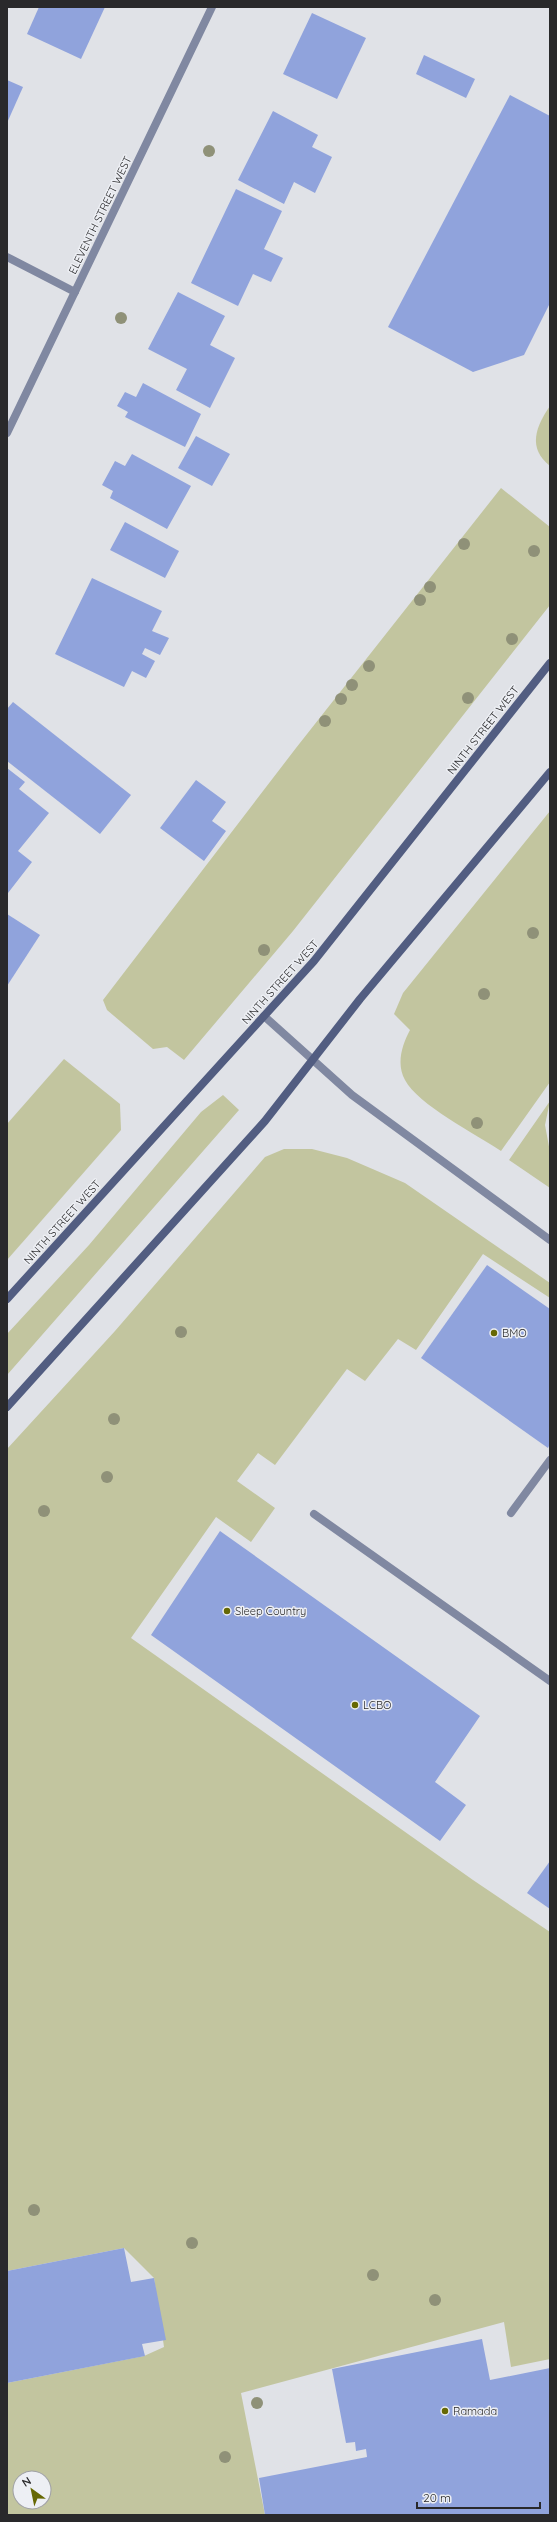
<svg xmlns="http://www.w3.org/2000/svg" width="557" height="2522" font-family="Quicksand,sans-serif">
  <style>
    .green { fill: #c2c59f; fill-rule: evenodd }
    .building { fill: #90a3dc }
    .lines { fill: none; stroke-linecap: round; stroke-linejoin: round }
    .lane { stroke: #8088a1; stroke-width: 8 }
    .street { stroke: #8088a1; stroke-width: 8 }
    .secondary { stroke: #525d81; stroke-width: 8 }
    .tree { fill: #8f9178 }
    .poi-dot { fill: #666804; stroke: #edeff4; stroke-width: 1.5 }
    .labels { text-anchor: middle; stroke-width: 3; stroke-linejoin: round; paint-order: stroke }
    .street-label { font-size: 11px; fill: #29292b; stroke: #edeff4 }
    .poi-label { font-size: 11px; fill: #29292b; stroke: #edeff4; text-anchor: start }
  </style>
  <rect width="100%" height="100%" fill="#e0e2e7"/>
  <g class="green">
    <path d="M 550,406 L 550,466 C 527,448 536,426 550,406 Z"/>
    <path d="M 501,488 L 550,527 L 550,605 L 293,931 L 184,1060 L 167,1047 L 153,1049 L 107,1010 L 103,1000 L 296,748 Z"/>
    <path d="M 550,811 L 550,1082 L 501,1151 C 477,1135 417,1104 405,1080 C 396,1064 402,1045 410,1030 L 394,1014 L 403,993 Z"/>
    <path d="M 64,1059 L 120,1104 L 121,1130 L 7,1260 L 7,1124 Z"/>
    <path d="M 223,1095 L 239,1110 L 7,1375 L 7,1334 L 89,1245 L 201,1112 Z"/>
    <path d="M 550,1101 L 545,1125 L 550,1152 L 550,1188 L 509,1160 Z"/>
    <path d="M 284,1149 L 312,1149 L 347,1158 L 405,1183 L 550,1283 L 550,1298 L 483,1254 L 416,1350 L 398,1339 L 365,1381 L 347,1369 L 275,1465 L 258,1453 L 237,1481 L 275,1508 L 251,1542 L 216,1517 L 131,1638 L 473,1880 L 550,1932 L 550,2359 L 511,2367 L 504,2322 L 241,2393 L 265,2515 L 7,2515 L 7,2383 L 144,2356 L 164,2347 L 154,2278 L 124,2248 L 7,2271 L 7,1449 L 115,1331 L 265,1157 ZM 20,2478 L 44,2478 L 44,2502 L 20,2502 Z"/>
  </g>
  <g class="building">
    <path d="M 39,7 L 105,7 L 81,59 L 27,34 Z"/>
    <path d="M 312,13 L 366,38 L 337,99 L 283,74 Z"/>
    <path d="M 424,55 L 475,79 L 466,98 L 416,74 Z"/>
    <path d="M 7,80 L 23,87 L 7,123 Z"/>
    <path d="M 510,95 L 550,116 L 550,303 L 524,355 L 473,372 L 388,327 Z"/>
    <path d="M 273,111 L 318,135 L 312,147 L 332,157 L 315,193 L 294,182 L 284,204 L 238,180 Z"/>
    <path d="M 236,189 L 282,211 L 264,249 L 283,258 L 271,282 L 253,274 L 238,306 L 191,283 Z"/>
    <path d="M 178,292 L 225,316 L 210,345 L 235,358 L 210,408 L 176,390 L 187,369 L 148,349 Z"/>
    <path d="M 143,383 L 201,414 L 185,447 L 125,417 L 128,412 L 117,406 L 125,392 L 136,397 Z"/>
    <path d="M 196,436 L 230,454 L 212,486 L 178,468 Z"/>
    <path d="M 132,454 L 191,486 L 167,529 L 110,498 L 113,491 L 102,485 L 115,461 L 125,466 Z"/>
    <path d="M 125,522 L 179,551 L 165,578 L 110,550 Z"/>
    <path d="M 92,578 L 162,611 L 152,631 L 169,638 L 160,655 L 145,648 L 142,654 L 155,661 L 146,678 L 132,671 L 124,687 L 55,654 Z"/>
    <path d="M 13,702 L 131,795 L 100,834 L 7,761 L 7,709 Z"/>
    <path d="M 7,768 L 25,782 L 19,789 L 49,813 L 18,851 L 32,862 L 8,893 Z"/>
    <path d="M 196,780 L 226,802 L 212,821 L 226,831 L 204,861 L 160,828 Z"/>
    <path d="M 7,914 L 40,935 L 7,986 Z"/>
    <path d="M 487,1265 L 550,1309 L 550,1444 L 548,1448 L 421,1358 Z"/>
    <path d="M 220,1531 L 480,1716 L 435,1782 L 466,1805 L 440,1841 L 151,1635 Z"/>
    <path d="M 550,1861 L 550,1909 L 527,1893 Z"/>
    <path d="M 124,2248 L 131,2282 L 154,2278 L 166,2340 L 142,2344 L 145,2356 L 7,2383 L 7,2271 Z"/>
    <path d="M 482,2339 L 490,2380 L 550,2368 L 550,2515 L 265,2515 L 259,2478 L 367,2457 L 366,2449 L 356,2451 L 355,2442 L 346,2443 L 332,2369 Z"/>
  </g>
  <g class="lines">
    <g class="lane">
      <path d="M 264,1016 L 352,1095 L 550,1240"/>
      <path d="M 511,1513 L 550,1460"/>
      <path d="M 314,1514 L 550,1681"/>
    </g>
    <g class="street">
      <path d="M 7,257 L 75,292"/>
      <path d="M 7,433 L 212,7"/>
    </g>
    <g class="secondary">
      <path d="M 7,1299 L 314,961 L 550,663"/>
      <path d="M 7,1407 L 265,1121 L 360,999 L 550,772"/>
    </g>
  </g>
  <g class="tree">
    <circle cx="209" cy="151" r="6"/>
    <circle cx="121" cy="318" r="6"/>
    <circle cx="464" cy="544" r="6"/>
    <circle cx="534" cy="551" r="6"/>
    <circle cx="430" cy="587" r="6"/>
    <circle cx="420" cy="600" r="6"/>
    <circle cx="512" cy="639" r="6"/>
    <circle cx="369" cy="666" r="6"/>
    <circle cx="352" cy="685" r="6"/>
    <circle cx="468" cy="698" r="6"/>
    <circle cx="341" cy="699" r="6"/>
    <circle cx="325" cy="721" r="6"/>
    <circle cx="533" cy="933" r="6"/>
    <circle cx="264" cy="950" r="6"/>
    <circle cx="484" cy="994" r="6"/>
    <circle cx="477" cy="1123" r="6"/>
    <circle cx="181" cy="1332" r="6"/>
    <circle cx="114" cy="1419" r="6"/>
    <circle cx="107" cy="1477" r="6"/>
    <circle cx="44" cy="1511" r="6"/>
    <circle cx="34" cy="2210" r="6"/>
    <circle cx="192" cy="2243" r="6"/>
    <circle cx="373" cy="2275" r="6"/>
    <circle cx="435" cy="2300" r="6"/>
    <circle cx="257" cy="2403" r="6"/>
    <circle cx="225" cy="2457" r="6"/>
  </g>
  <g class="poi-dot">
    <circle cx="494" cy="1333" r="4"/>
    <circle cx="227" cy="1611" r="4"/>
    <circle cx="355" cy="1705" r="4"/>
    <circle cx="445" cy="2411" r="4"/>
  </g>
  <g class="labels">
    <g class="street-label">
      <text transform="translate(100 215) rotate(-64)" y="4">ELEVENTH STREET WEST</text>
      <text transform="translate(483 730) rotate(-52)" y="4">NINTH STREET WEST</text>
      <text transform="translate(280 982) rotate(-48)" y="4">NINTH STREET WEST</text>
      <text transform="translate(62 1222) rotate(-48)" y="4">NINTH STREET WEST</text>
    </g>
    <g class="poi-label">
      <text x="502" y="1337">BMO</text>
      <text x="235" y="1615">Sleep Country</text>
      <text x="363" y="1709">LCBO</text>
      <text x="453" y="2415">Ramada</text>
    </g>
  </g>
  <rect width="557" height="2522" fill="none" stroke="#29292b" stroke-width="16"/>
  <g transform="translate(32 2490) rotate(327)"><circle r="19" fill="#edeff4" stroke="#9fa0a4"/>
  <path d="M0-3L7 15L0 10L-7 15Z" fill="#666804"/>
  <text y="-6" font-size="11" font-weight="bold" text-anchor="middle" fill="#29292b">N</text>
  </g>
  <path d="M417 2502v6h123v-6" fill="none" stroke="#29292b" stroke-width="2"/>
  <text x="423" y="2502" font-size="12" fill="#29292b" stroke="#edeff4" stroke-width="3" paint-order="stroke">20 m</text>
</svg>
